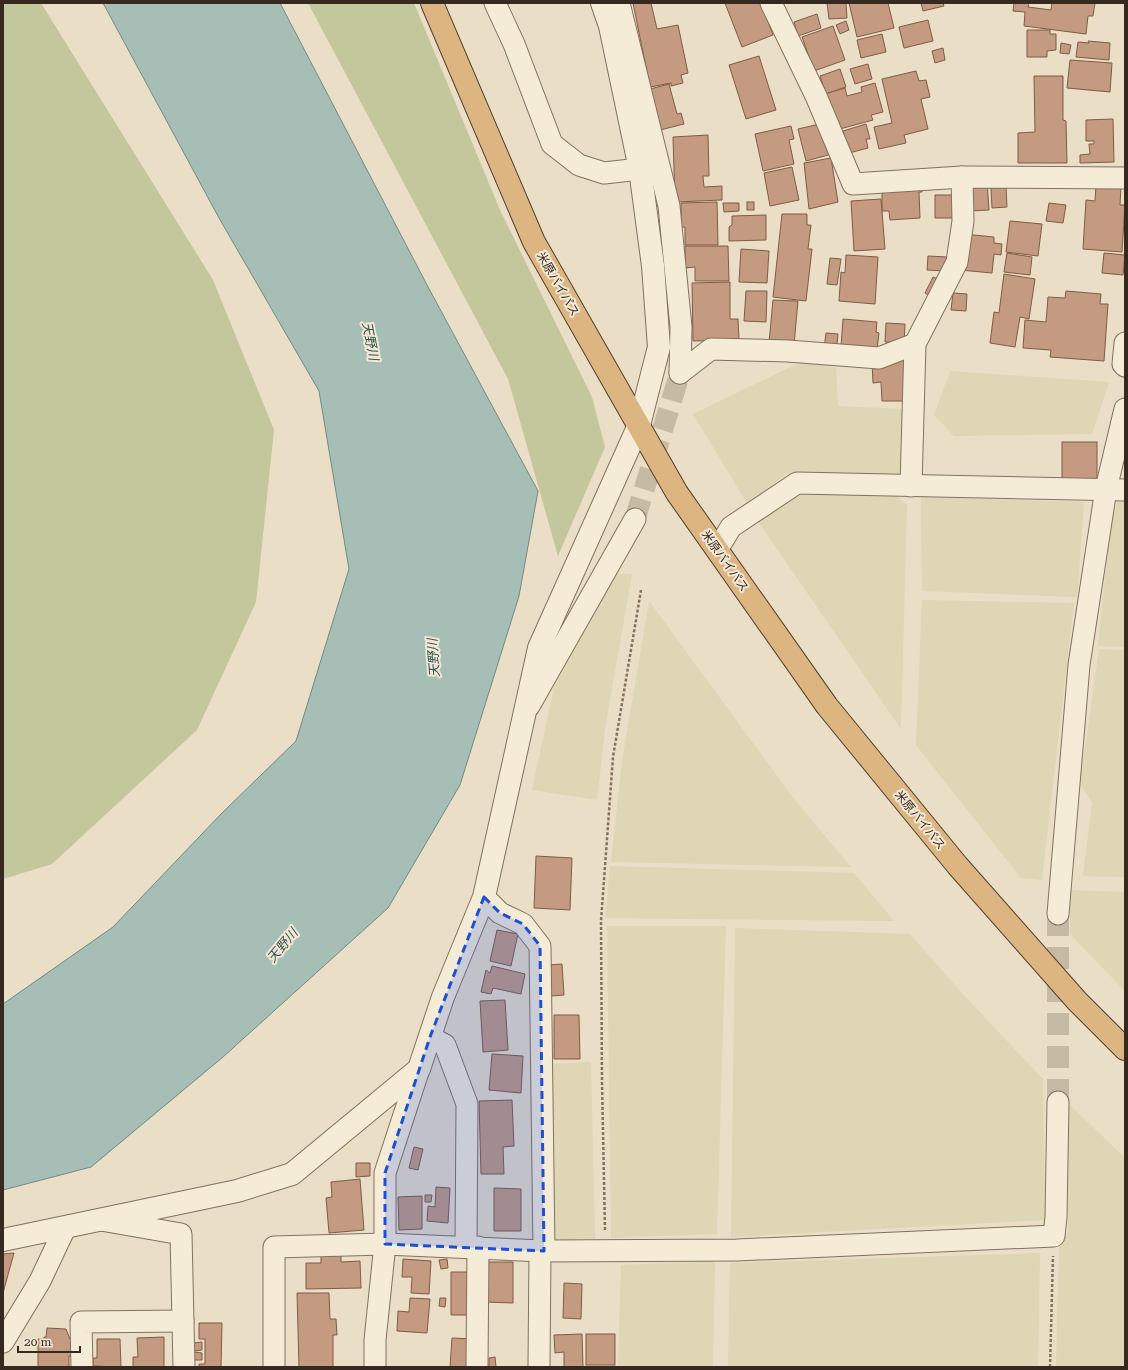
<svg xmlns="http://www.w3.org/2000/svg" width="1128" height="1370" font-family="'Roboto Serif','Noto Sans JP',serif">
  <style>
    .farmland { fill: #ded6b4 }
    .green { fill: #c3c79b }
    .water { fill: #a7beb6; stroke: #6f8b83 }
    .building { fill: #c49a80; stroke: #805b46 }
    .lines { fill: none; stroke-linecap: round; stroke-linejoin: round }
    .minor-tunnel { stroke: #c6baa5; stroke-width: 21; stroke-dasharray: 21 10; stroke-linecap: butt }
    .tertiary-tunnel { stroke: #c6baa5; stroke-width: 22; stroke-dasharray: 22 11; stroke-linecap: butt }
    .minor-casing { stroke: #83705e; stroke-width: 23 }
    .tertiary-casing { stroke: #83705e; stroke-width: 24 }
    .trunk-casing { stroke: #513f31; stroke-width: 24 }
    .path { stroke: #83705e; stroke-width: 2.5; stroke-dasharray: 3 2; stroke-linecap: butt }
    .minor { stroke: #f5ecd8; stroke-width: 21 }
    .tertiary { stroke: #f5ecd8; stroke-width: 22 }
    .trunk { stroke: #dcb580; stroke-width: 22 }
    .marked { fill: #1d4ed8; fill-opacity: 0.2; stroke: #1d4ed8; stroke-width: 3; stroke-dasharray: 8 5; stroke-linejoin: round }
    .labels { text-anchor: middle; stroke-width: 4; stroke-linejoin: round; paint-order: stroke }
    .street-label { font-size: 12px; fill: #352920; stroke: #f2e8d5 }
    .water-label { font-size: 13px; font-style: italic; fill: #315350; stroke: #f2e8d5 }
  </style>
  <rect width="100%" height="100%" fill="#eadec6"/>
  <g class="farmland">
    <path d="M 805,360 L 836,368 L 838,406 L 903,409 L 902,477 L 787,474 L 747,503 L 693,414 Z"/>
    <path d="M 950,371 L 1109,382 L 1092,434 L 954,436 L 934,415 Z"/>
    <path d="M 799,490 L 895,495 L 907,505 L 901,729 L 757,520 Z"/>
    <path d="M 1119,496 L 1125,496 L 1125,647 L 1098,646 L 1110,526 Z"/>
    <path d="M 921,497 L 1084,502 L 1077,597 L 922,591 Z"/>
    <path d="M 615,574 L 632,574 L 605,729 L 597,800 L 532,790 L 554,688 Z"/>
    <path d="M 922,600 L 1074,603 L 1042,880 L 1021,878 L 916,745 Z"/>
    <path d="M 649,601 L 794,799 L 851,867 L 611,862 L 622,761 Z"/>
    <path d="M 1099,649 L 1125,650 L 1125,877 L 1083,876 L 1092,803 L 1080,783 Z"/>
    <path d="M 610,866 L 854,873 L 894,921 L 605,918 Z"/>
    <path d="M 1070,890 L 1125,892 L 1125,991 L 1070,934 Z"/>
    <path d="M 607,926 L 726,926 L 717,1234 L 611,1238 Z"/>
    <path d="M 735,928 L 910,934 L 960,991 L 1043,1079 L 1045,1220 L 731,1237 Z"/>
    <path d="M 591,1062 L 595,1239 L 551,1240 L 549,1064 Z"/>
    <path d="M 1067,1102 L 1125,1158 L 1125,1367 L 1056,1367 L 1059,1247 L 1068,1231 Z"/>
    <path d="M 1040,1253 L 1038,1367 L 728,1367 L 730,1263 Z"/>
    <path d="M 715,1261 L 713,1367 L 618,1367 L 621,1265 Z"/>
  </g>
  <g class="green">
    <path d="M 3,3 L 41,3 L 213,280 L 274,430 L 256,602 L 197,730 L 52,864 L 3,879 Z"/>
    <path d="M 308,3 L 414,3 L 500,210 L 592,397 L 605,447 L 558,556 L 508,379 Z"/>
  </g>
  <path class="water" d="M 103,3 L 280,3 L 427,285 L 538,491 L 519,596 L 460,785 L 388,908 L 223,1057 L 91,1167 L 3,1190 L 3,1004 L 113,927 L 222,813 L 296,741 L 349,569 L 319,391 L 219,218 Z"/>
  <g class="building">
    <path d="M 633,3 L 651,3 L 657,29 L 678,25 L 688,73 L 681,75 L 683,83 L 671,86 L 671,83 L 650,87 Z"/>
    <path d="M 725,3 L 761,3 L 773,35 L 742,47 Z"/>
    <path d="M 827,3 L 846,3 L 847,18 L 829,19 Z"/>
    <path d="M 849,3 L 888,3 L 894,28 L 857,37 Z"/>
    <path d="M 921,3 L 943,3 L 944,6 L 923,11 Z"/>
    <path d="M 1014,3 L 1029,3 L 1028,7 L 1051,10 L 1052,3 L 1095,3 L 1093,16 L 1088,16 L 1086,34 L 1024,26 L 1025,12 L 1013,11 Z"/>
    <path d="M 817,14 L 821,28 L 798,36 L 794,22 Z"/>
    <path d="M 928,20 L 933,41 L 904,48 L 899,27 Z"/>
    <path d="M 846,21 L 849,30 L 840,34 L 836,25 Z"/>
    <path d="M 833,26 L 845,60 L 814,71 L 802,37 Z"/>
    <path d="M 1027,30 L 1050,30 L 1050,34 L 1056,34 L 1056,50 L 1047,51 L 1047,57 L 1027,57 Z"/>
    <path d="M 882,34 L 886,52 L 861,58 L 857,40 Z"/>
    <path d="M 1088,41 L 1110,43 L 1109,60 L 1076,57 L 1078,42 L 1089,43 Z"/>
    <path d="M 1061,43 L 1071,45 L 1069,54 L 1060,53 Z"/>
    <path d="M 943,48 L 945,60 L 935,63 L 932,51 Z"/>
    <path d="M 759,56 L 776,110 L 746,119 L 729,65 Z"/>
    <path d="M 1070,60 L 1112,63 L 1110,92 L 1067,88 Z"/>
    <path d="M 868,64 L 872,79 L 855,84 L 850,69 Z"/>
    <path d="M 840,69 L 846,87 L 826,94 L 820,76 Z"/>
    <path d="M 916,71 L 919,81 L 926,80 L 930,97 L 921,99 L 928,129 L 904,135 L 906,143 L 879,149 L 874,127 L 892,123 L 882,79 Z"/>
    <path d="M 1034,76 L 1063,76 L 1063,120 L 1066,121 L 1067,163 L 1018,163 L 1018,133 L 1035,132 Z"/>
    <path d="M 875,83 L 883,112 L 871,115 L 873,120 L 836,130 L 825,94 L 845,88 L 847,96 L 862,92 L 861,87 Z"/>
    <path d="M 669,84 L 677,114 L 681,113 L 684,124 L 660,130 L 650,89 Z"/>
    <path d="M 1113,119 L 1114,162 L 1080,163 L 1080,155 L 1090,154 L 1089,144 L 1094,144 L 1094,141 L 1086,141 L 1086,120 Z"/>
    <path d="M 824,123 L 832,154 L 806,161 L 798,129 Z"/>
    <path d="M 866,124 L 870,139 L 866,139 L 868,148 L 849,153 L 843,131 Z"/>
    <path d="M 791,126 L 794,139 L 789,140 L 794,164 L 763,171 L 755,134 Z"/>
    <path d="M 708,135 L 709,176 L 703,176 L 704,187 L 722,186 L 722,200 L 675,202 L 673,137 Z"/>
    <path d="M 831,158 L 838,202 L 809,209 L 804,163 Z"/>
    <path d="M 792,167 L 799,200 L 770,206 L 764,173 Z"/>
    <path d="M 987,179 L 989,210 L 969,211 L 967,180 Z"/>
    <path d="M 922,184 L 922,192 L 919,192 L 920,218 L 890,220 L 889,211 L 882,211 L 882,185 Z"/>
    <path d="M 1096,185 L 1121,187 L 1120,205 L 1125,205 L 1122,252 L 1083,249 L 1086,200 L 1095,201 Z"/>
    <path d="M 1006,187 L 1007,207 L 992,208 L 991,188 Z"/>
    <path d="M 935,195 L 957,195 L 956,218 L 935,218 Z"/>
    <path d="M 881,199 L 885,249 L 854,251 L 851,201 Z"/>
    <path d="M 717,202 L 718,245 L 685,245 L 685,227 L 681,227 L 681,203 Z"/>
    <rect x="747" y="202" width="7" height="8"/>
    <path d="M 723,203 L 739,203 L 739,211 L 724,212 Z"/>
    <path d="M 1049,203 L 1066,205 L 1063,223 L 1046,221 Z"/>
    <path d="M 782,214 L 807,214 L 807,225 L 811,225 L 808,249 L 812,249 L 806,301 L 773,297 Z"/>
    <path d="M 766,215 L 766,240 L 729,241 L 729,227 L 732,225 L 732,216 Z"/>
    <path d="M 1010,221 L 1042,224 L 1038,256 L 1006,252 Z"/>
    <path d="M 964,234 L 994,237 L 994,243 L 1002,244 L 1001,255 L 994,254 L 992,273 L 960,270 Z"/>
    <path d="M 685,246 L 728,246 L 729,281 L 695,281 L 695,267 L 685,268 Z"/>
    <path d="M 741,249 L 769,251 L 767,283 L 739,282 Z"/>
    <path d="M 1007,253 L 1032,257 L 1030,275 L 1004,272 Z"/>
    <path d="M 1104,253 L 1125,255 L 1123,275 L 1102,273 Z"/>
    <path d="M 846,255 L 878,257 L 875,304 L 839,301 L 841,272 L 845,273 Z"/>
    <path d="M 928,256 L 947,257 L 946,271 L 927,270 Z"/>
    <path d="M 830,258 L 841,259 L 837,285 L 827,284 Z"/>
    <path d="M 1004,274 L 1035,279 L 1029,319 L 1020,317 L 1015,347 L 990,343 L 994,312 L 999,313 Z"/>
    <path d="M 933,277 L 942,281 L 934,298 L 925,293 Z"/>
    <path d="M 730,282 L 730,319 L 738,319 L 739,340 L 693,341 L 692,283 Z"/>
    <path d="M 746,291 L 767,291 L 766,322 L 744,321 Z"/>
    <path d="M 1066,291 L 1101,294 L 1100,304 L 1108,304 L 1104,361 L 1050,357 L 1051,350 L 1023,348 L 1025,320 L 1046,322 L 1048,297 L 1065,298 Z"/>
    <path d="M 953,293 L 967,294 L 966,311 L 951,310 Z"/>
    <path d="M 773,300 L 798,301 L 794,345 L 769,343 Z"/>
    <path d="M 843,319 L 877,322 L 876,332 L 879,333 L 877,350 L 841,346 Z"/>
    <path d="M 886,323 L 905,324 L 904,343 L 885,342 Z"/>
    <path d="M 826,333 L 838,334 L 837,345 L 824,349 Z"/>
    <path d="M 900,360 L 908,360 L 906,401 L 882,401 L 881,382 L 873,383 L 872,362 L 900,361 Z"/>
    <rect x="1062" y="442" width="35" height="37"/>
    <path d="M 536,856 L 572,858 L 570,910 L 534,908 Z"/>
    <path d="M 497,930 L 518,934 L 511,966 L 490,961 Z"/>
    <path d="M 562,964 L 564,995 L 551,996 L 548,965 Z"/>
    <path d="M 492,966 L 525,974 L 521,994 L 493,988 L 491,994 L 481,992 L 486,970 L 490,973 Z"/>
    <path d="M 505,1000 L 508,1050 L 483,1052 L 480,1001 Z"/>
    <path d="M 554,1015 L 579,1015 L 580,1059 L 554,1059 Z"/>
    <path d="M 492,1054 L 523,1056 L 521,1093 L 489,1090 Z"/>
    <path d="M 512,1100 L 514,1146 L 503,1147 L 504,1174 L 481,1174 L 479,1101 Z"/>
    <path d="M 414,1147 L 423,1149 L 418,1170 L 409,1168 Z"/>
    <path d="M 356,1163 L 370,1163 L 370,1176 L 356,1177 Z"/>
    <path d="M 360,1179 L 364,1230 L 329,1233 L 326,1198 L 332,1197 L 331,1182 Z"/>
    <path d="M 436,1187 L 450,1188 L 448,1223 L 427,1221 L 428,1206 L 435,1207 Z"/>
    <path d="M 494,1188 L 521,1189 L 521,1231 L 494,1231 Z"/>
    <path d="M 425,1195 L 432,1195 L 431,1202 L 425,1202 Z"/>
    <path d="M 422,1196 L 422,1229 L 399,1230 L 398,1197 Z"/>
    <path d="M 14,1253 L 3,1293 L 3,1254 Z"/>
    <path d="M 321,1255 L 341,1255 L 341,1262 L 360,1261 L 361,1288 L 306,1289 L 306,1263 L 321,1263 Z"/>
    <path d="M 403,1259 L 431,1261 L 429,1294 L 411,1293 L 412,1277 L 402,1277 Z"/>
    <path d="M 447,1259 L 448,1268 L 441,1269 L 439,1260 Z"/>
    <path d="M 485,1262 L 513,1262 L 513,1303 L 484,1302 Z"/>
    <path d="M 451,1272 L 474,1272 L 475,1315 L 451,1315 Z"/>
    <path d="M 564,1283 L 582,1284 L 581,1319 L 563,1318 Z"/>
    <path d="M 297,1293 L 329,1293 L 330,1319 L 336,1319 L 337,1335 L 333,1335 L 333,1367 L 299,1367 Z"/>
    <path d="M 410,1298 L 430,1299 L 427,1333 L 397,1331 L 398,1311 L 409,1312 Z"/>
    <path d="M 440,1298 L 446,1298 L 445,1307 L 439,1306 Z"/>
    <path d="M 199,1323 L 222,1323 L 221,1367 L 199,1367 L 199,1364 L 205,1364 L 205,1339 L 199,1339 Z"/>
    <path d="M 47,1328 L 66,1329 L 70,1339 L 73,1340 L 73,1356 L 69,1356 L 69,1367 L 38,1367 L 38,1339 L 44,1339 L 44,1337 L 46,1337 Z"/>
    <path d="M 582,1334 L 583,1367 L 564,1367 L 564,1352 L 555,1353 L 554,1335 Z"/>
    <rect x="586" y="1334" width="29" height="31"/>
    <path d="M 164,1337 L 164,1367 L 133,1367 L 133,1357 L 138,1357 L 137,1338 Z"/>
    <path d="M 452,1338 L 475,1339 L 473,1367 L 450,1367 Z"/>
    <path d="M 97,1339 L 120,1339 L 121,1367 L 93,1366 L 93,1358 L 97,1358 Z"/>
    <path d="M 202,1342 L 202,1350 L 194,1351 L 194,1343 Z"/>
    <path d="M 194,1352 L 202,1353 L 202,1360 L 193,1360 Z"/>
    <path d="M 495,1357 L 496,1367 L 489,1367 L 489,1358 Z"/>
  </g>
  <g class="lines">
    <path class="minor-tunnel" d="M 635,519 L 680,373"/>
    <path class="tertiary-tunnel" d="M 1058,914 L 1058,1102"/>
    <g class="minor-casing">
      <g id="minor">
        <path d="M 495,3 L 514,44 L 552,144 L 579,165 L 604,173 L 640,169"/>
        <path d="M 619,3 L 669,206 L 681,327 L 680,373"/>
        <path d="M 771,3 L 816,96 L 853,184 L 962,177 L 1125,178"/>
        <path d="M 1125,343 L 1123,364 L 1125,366"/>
        <path d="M 680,373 L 711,349 L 788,351 L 879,358 L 915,344"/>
        <path d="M 911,486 L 915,344 L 957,262 L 963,221 L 962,177"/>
        <path d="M 717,550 L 731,527 L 797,483 L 1125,490"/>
        <path d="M 529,706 L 635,519"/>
        <path d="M 484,897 L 500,913 L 523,924 L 540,946 L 544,1251"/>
        <path d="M 1058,914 L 1079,665 L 1106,489 L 1125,409"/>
        <path d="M 430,1037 L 445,1045 L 467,1104 L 466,1247"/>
        <path d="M 101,1220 L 181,1234 L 184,1367"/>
        <path d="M 3,1342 L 40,1281 L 65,1228"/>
        <path d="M 82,1367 L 81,1322 L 183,1321"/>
        <path d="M 274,1367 L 274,1247 L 385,1244 L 544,1251 L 737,1250 L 1054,1236 L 1056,1217 L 1058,1102"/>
        <path d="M 375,1367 L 375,1340 L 385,1244 L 385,1173 L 419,1069"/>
        <path d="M 477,1367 L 478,1247"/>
        <path d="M 539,1367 L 540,1251"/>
      </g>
    </g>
    <g class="tertiary-casing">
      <path id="tertiary" d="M 3,1240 L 237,1191 L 292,1174 L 419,1069 L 443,997 L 484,897 L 539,648 L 639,425 L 659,347 L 653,266 L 640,169 L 610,26 L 602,3"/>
    </g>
    <g class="trunk-casing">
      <path id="trunk" d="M 432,3 L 534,242 L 677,493 L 827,706 L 957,865 L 1077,1001 L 1125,1049"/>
    </g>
    <g class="path">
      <path d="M 605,1230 L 602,1082 L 601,921 L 613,757 L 641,590"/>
      <path d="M 1050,1367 L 1053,1256"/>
    </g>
    <use href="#minor" class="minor"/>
    <use href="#tertiary" class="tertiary"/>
    <use href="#trunk" class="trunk"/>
  </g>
  <path class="marked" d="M 484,897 L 500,913 L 523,924 L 540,946 L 544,1251 L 385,1244 L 385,1173 L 430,1037 Z"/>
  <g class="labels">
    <g class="street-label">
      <text transform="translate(558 284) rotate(60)" y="4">米原バイパス</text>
      <text transform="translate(725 561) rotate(55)" y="4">米原バイパス</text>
      <text transform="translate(920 820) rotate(51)" y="4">米原バイパス</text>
    </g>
    <g class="water-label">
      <text transform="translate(371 341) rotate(79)" y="5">天野川</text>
      <text transform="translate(433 658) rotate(-94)" y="5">天野川</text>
      <text transform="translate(282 945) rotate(-50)" y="5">天野川</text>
    </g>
  </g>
  <rect width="1128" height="1370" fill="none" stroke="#352920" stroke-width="8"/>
  <path d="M18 1346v6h62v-6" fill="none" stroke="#352920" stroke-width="2"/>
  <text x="24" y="1346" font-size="12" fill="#352920" stroke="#f2e8d5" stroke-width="3" paint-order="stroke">20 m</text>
</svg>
